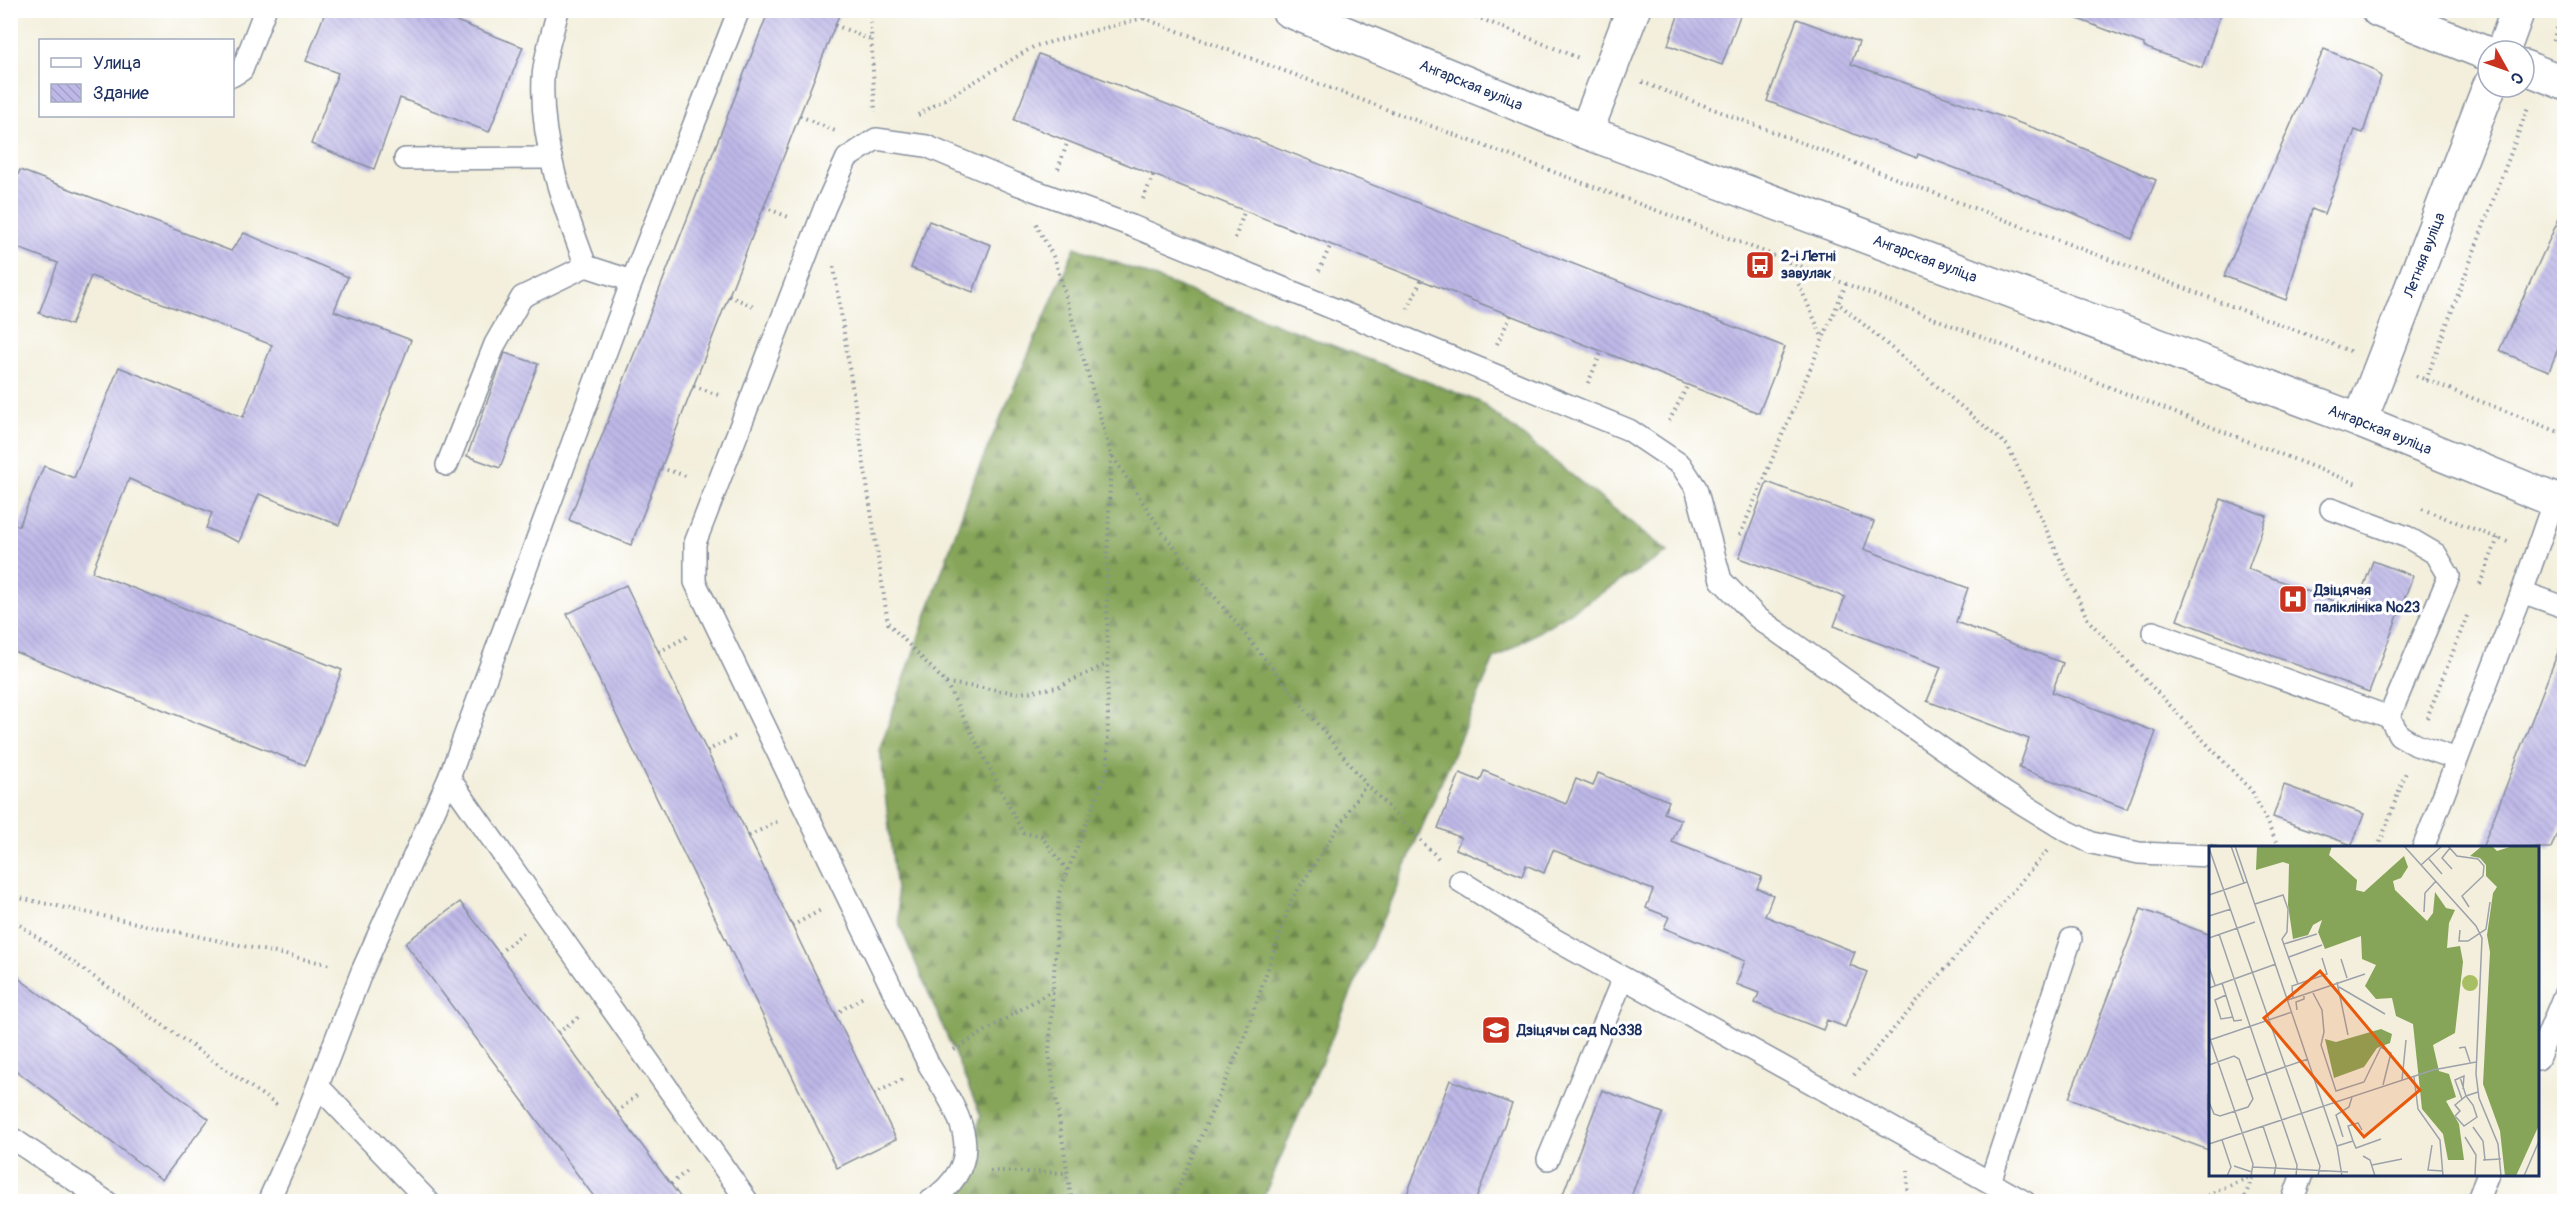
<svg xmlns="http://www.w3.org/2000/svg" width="2575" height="1212" font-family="Pangolin,sans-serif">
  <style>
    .forest { fill: url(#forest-firs); stroke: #506a5c; stroke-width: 1.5 }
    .building { fill: url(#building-back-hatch) }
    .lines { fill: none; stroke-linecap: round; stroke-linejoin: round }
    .lane-casing { stroke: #878f9d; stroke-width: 24 }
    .street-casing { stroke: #878f9d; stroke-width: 36 }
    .secondary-casing { stroke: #878f9d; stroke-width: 36 }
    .path { stroke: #878f9d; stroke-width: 4; stroke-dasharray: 1.5 4.5; stroke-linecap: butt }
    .lane { stroke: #fff; stroke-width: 21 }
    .street { stroke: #fff; stroke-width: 33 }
    .secondary { stroke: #fff; stroke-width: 33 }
    .labels { text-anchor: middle; stroke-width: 6; stroke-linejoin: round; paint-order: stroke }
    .street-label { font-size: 15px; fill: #1b2f5e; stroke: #fff }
    .poi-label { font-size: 15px; font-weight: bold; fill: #1b2f5e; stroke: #fff; text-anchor: start }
    .inset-road { fill: none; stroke: #9da2aa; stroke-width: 1.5 }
    .view { fill: #e8590c; fill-opacity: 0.15; stroke: #e8590c; stroke-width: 3 }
    .inset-edge { fill: none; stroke: #1b2f5e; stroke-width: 3 }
  </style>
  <defs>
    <pattern id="forest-firs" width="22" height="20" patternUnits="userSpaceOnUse" patternTransform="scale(1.5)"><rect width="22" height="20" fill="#86a559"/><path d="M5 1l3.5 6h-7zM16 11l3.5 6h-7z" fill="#6d874d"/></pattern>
    <pattern id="building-back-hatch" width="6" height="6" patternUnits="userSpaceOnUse" patternTransform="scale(1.5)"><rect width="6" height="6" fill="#beb8e7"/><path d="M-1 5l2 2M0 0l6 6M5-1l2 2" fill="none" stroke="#a39ec9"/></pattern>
  </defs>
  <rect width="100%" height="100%" fill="#fff"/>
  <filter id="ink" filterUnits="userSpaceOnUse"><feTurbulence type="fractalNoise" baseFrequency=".0167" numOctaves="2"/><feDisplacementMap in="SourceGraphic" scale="12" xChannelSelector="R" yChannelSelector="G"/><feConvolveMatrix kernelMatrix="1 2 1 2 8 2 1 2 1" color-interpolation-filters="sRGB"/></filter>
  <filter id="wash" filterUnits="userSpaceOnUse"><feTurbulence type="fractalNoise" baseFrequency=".008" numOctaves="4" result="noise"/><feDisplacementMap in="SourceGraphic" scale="24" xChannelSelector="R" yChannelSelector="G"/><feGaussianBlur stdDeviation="1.35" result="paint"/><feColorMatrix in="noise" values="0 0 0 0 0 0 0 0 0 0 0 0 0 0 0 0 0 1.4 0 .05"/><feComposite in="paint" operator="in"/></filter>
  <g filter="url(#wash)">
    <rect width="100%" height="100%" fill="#f3efdc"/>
    <path class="forest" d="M 1075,247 L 1480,402 L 1668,552 L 1494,659 L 1262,1201 L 955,1201 L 981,1116 L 900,926 L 880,748 L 975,477 Z"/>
    <g id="blocks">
      <g class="building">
        <path d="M 326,10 L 428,10 L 523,47 L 489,132 L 400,98 L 374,169 L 311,144 L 338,73 L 306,61 Z"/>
        <path d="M 769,10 L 841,10 L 631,545 L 569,520 Z"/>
        <path d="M 1680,10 L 1742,10 L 1722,65 L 1668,45 Z"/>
        <path d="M 2063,10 L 2222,10 L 2202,68 L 2144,47 L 2144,44 L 2062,13 Z"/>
        <path d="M 1797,19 L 1859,42 L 1851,64 L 2048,133 L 2156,180 L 2132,239 L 2071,212 L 1918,154 L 1917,158 L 1767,101 Z"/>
        <path d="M 2324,49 L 2373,69 L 2381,77 L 2363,133 L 2355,130 L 2324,214 L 2312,209 L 2286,300 L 2224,276 Z"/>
        <path d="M 1039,54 L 1785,347 L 1759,413 L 1014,120 Z"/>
        <path d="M 20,170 L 231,251 L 244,233 L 348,277 L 334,311 L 411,340 L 339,525 L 259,494 L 239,542 L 206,528 L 212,513 L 129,479 L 92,572 L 342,670 L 305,765 L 10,650 L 10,523 L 19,526 L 44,466 L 74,478 L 119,367 L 243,417 L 272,345 L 91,276 L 71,325 L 39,313 L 58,263 L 10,245 L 10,194 Z"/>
        <path d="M 2565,205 L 2565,332 L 2549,371 L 2499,351 Z"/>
        <path d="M 929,221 L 991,245 L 973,292 L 911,268 Z"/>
        <path d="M 505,353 L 538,364 L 500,468 L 467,456 Z"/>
        <path d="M 1767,482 L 1874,522 L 1864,549 L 1968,588 L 1956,622 L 2063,663 L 2052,692 L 2156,732 L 2127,809 L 2019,768 L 2029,739 L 1927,701 L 1941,667 L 1834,626 L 1845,597 L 1739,558 Z"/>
        <path d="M 2221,499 L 2267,516 L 2248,569 L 2355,609 L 2373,561 L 2413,576 L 2369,692 L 2177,620 Z"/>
        <path d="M 626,585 L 896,1139 L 837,1168 L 567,614 Z"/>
        <path d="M 2562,642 L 2565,642 L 2565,813 L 2551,848 L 2482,848 Z"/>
        <path d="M 1484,771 L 1566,804 L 1576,779 L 1593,786 L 1598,773 L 1669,801 L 1664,813 L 1681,820 L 1672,842 L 1762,877 L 1757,888 L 1773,895 L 1765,916 L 1855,952 L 1850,965 L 1867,972 L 1845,1027 L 1827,1020 L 1823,1030 L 1755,1003 L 1759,993 L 1736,984 L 1745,961 L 1664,928 L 1669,917 L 1646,908 L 1653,890 L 1553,850 L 1544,873 L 1526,865 L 1522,876 L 1456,849 L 1461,838 L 1438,828 L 1460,773 L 1480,781 Z"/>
        <path d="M 2284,785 L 2364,814 L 2352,845 L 2273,817 Z"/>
        <path d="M 460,902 L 499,953 L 684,1202 L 598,1202 L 405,943 Z"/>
        <path d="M 2141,909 L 2211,935 L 2211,1151 L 2069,1098 Z"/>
        <path d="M 10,972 L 209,1119 L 162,1180 L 10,1066 Z"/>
        <path d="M 1450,1080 L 1512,1104 L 1475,1202 L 1404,1202 Z"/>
        <path d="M 1602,1090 L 1663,1113 L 1629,1202 L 1560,1202 Z"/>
      </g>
    </g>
  </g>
  <g filter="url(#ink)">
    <use href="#blocks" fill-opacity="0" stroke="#878f9d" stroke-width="1.5"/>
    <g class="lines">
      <g class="lane-casing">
        <g id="lane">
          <path d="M 558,10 C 553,32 544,56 543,78 C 540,144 563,205 586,266 L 632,281"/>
          <path d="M 232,76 L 242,70 L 265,10"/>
          <path d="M 405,159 L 551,158"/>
          <path d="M 447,465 L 495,344 L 522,297 L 586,266"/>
          <path d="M 2331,509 L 2407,537 L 2436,554 L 2449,576 L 2389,717 L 2399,735 L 2416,745 L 2457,759"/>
          <path d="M 2522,592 L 2564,607"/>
          <path d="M 2153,632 L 2389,717"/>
          <path d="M 449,778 L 748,1202"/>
          <path d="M 2423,848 L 2522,592 L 2554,500"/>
          <path d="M 1460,881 L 1552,938 L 2025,1202"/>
          <path d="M 2538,1059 L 2564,995"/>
          <path d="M 318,1086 L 429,1202"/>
          <path d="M 10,1137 L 107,1202"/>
          <path d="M 1548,1159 L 1623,978"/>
          <path d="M 1990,1182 L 2071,939"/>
          <path d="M 268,1202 L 303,1124 L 362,971 L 449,778 L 632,281 L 739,10"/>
          <path d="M 929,1202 C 992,1159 959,1114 929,1065 L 695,582 L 695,543 L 825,207 L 847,158 L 876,139 L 926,146 L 1014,183 L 1132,226 L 1629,430 L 1681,465 L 1696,488 L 1721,580 L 1758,618 L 2005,793 L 2065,830 L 2092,843 L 2139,853 L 2210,856"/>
          <path d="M 2292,1202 L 2302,1174"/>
          <path d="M 2477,1202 L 2488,1174"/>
        </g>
      </g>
      <g class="street-casing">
        <g id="street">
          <path d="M 2378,10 L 2488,54"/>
          <path d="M 2503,51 L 2518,10"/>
          <path d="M 2524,67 L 2564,83"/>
          <path d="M 1586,132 L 1633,10"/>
          <path id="s1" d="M 2360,421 L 2489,87"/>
        </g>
      </g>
      <g class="secondary-casing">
        <g id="secondary">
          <path id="s2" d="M 1288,10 L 1586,132 L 2360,421 L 2564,504"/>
        </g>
      </g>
      <g class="path">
        <path d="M 870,10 L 875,112"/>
        <path d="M 1128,10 L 1143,18 L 1698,226 L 2357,484"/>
        <path d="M 1459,10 L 1579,58"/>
        <path d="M 835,25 L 871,40"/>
        <path d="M 2553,41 L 2563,10"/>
        <path d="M 1642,82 L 2350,351"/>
        <path d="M 918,115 L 1035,46 L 1143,18"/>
        <path d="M 800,116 L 835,131"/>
        <path d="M 1058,169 L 1068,141"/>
        <path d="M 1143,199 L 1154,174"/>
        <path d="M 764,207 L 791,218"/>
        <path d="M 1036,224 L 1055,260 L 1111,454 L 1163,533 L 1366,784 L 1440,860"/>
        <path d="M 1235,238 L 1245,210"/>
        <path d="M 1789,262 L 1823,339"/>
        <path d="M 834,267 L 888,623 L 946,683 L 1023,833 L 1041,836 L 1068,871"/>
        <path d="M 1319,271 L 1331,244"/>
        <path d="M 1846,284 L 1838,303 L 2008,446 L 2088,620 L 2252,791 L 2279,848"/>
        <path d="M 729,296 L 756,307"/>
        <path d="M 1408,309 L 1421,280"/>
        <path d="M 1497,344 L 1511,315"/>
        <path d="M 2416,376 L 2564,434"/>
        <path d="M 2426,380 L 2528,107"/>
        <path d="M 1588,383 L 1602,351"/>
        <path d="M 694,386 L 721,396"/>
        <path d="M 1669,421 L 1688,385"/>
        <path d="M 661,468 L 689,477"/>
        <path d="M 2422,509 L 2508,542"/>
        <path d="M 1740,535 L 1838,303"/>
        <path d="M 2480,584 L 2498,538"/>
        <path d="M 659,652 L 690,635"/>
        <path d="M 946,683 L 1020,693 L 1058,687 L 1107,664"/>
        <path d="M 2427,718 L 2467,616"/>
        <path d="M 707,751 L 738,735"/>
        <path d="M 749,836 L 780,820"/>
        <path d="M 2378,848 L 2406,772"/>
        <path d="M 10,896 L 332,965"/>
        <path d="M 10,918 L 278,1106"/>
        <path d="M 792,926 L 823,909"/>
        <path d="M 499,953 L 523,933"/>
        <path d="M 835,1014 L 865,996"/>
        <path d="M 558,1033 L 581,1015"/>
        <path d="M 954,1050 L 1053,990"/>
        <path d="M 1854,1075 L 2047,851"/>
        <path d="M 874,1094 L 903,1079"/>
        <path d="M 617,1112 L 637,1095"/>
        <path d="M 990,1171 L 1067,1173"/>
        <path d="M 671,1184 L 689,1169"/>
        <path d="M 1072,1202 L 1049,1053 L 1059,893 L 1108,768 L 1107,569 L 1111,455"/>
        <path d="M 1172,1202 L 1243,1041 L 1292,899 L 1366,784"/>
        <path d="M 1907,1202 L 1908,1171"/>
        <path d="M 2191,1202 L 2254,1175"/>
        <path d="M 2243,1202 L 2253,1175"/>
      </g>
      <use href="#lane" class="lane"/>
      <use href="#street" class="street"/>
      <use href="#secondary" class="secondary"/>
    </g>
  </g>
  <defs>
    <g id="bus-square" transform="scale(1.5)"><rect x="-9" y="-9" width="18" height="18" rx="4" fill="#c8321e" stroke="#fff"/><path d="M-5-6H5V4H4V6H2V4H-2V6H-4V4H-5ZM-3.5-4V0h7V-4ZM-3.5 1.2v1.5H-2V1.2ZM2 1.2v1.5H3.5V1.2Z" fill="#fff"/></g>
    <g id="hospital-square" transform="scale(1.5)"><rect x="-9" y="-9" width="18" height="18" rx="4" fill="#c8321e" stroke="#fff"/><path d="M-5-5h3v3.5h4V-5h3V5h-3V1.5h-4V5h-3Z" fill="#fff"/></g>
    <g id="school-square" transform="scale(1.5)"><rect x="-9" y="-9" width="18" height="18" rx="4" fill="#c8321e" stroke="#fff"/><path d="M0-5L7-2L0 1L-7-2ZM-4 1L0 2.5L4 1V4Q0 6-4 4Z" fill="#fff"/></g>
  </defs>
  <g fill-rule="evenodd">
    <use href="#bus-square" x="1760" y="265"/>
    <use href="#hospital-square" x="2293" y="599"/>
    <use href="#school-square" x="1496" y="1030"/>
  </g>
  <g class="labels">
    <g class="street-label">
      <text dy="5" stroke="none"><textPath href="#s2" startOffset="198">Ангарская вуліца</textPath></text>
      <text dy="5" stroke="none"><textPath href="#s1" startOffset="178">Летняя вуліца</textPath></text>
      <text dy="5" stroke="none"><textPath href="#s2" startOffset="684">Ангарская вуліца</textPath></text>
      <text dy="5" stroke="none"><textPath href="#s2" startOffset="1170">Ангарская вуліца</textPath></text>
    </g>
    <g class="poi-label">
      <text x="1781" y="261">2-і Летні<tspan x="1781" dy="17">завулак</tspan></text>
      <text x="2314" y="595">Дзіцячая<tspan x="2314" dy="17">паліклініка №23</tspan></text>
      <text x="1517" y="1035">Дзіцячы сад №338</text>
    </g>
  </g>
  <g transform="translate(2209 846)">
    <rect width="330" height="330" fill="#f3efdc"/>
    <path d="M253 137a8 8 0 1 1 16 0a8 8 0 1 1-16 0Z" fill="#a8be63"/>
    <path d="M 48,0 L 123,0 L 120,9 L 148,34 L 147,44 L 155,46 L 195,10 L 199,21 L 192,32 L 184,35 L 186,44 L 218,75 L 224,67 L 226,46 L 237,62 L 246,64 L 240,77 L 238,102 L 251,100 L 254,116 L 246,187 L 224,199 L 230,225 L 240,228 L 247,251 L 237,255 L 250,278 L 255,314 L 239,314 L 234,288 L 213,263 L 204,178 L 187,170 L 183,152 L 167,153 L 156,140 L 167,119 L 153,113 L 152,90 L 116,103 L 109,86 L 113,74 L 104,79 L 99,89 L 84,93 L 79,59 L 80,18 L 74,16 L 47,24 ZM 273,0 L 283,0 L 288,5 L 304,0 L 330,0 L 330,279 L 307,330 L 296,330 L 291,285 L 274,238 L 281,106 L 278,89 L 284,47 L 288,41 L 277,30 L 277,19 L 271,12 L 261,10 ZM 172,183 L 183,188 L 181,197 L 168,202 L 155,221 L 125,232 L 116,193 L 127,196 Z" fill="#86a559"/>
    <path class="inset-road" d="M 22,0 L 35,37M 26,0 L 128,300 L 133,330M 195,0 L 267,80 L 273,92 L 267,228 L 270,252 L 289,298 L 292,330M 239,0 L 248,10 L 269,13 L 275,20 L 274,30 L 253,50 L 260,61M 0,2 L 111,320 L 109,330M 241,2 L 233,12 L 243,23M 220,13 L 233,28M 212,19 L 233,0M 0,49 L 38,36M 46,58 L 74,49 L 79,63 L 78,86 L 73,93 L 89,138M 215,66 L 216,47 L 227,35M 0,70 L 22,63M 251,84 L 250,95 L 259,95 L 277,83 L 281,56M 10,88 L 88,319 L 87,330M 0,92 L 46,76M 75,98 L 108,88M 80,111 L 113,99M 132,113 L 138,132M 0,121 L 6,139M 128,136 L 139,189M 13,137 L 25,175 L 33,174M 130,141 L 176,168M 0,142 L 67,118M 103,145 L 113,164 L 115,186 L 112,199 L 127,245 L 155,236 L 172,201 L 182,207 L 174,239M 17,149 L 6,154 L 12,173 L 24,171M 84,152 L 83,140 L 118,128 L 113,112M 79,154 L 156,128M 88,164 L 87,156 L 95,153 L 95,148M 0,190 L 44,318 L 42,330M 1,194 L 83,166M 250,202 L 256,201 L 261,216M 0,219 L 25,210 L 30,213 L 44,253 L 39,261 L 11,270 L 5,268 L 0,256M 205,231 L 209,263 L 231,294 L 234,330M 251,231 L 257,250 L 264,259 L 268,271 L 255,280 L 246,270 L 251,265 L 246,259 L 257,250 L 269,246M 38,234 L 99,213M 193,234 L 197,194M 253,253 L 246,234 L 255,230 L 254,243M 54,280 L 67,319 L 65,330M 264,281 L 274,295 L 276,314M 134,291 L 127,269 L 140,261 L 143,251M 256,291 L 267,309 L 266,330M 13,294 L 22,321 L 18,330M 144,295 L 147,302 L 172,293M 0,298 L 224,224 L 267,216M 223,299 L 219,324 L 234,325M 128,300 L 144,295 L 139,280 L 149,277 L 153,284M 154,310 L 161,314 L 166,330M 274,314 L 292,313M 163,319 L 193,313M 25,320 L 43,326M 44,321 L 139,326M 315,330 L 330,295"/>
    <path class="view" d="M 111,125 L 211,244 L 155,291 L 55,172 Z"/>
    <rect width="330" height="330" class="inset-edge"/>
  </g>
  <rect width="2575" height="1212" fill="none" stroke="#fff" stroke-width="36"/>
  <rect x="39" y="39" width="195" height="78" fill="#ffffff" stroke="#a4acbf" stroke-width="1.5"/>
  <rect x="51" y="58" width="30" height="9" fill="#ffffff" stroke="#a4acbf" stroke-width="1.5"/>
  <text x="93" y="69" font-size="18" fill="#1b2f5e">Улица</text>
  <rect x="51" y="84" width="30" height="18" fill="url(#building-back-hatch)" stroke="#a4acbf" stroke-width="1.5"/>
  <text x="93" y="99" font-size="18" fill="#1b2f5e">Здание</text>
  <g transform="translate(2506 69) rotate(130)"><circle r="28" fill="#ffffff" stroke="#a4acbf" stroke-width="1.5"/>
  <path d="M0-4.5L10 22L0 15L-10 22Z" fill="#c8321e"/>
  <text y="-9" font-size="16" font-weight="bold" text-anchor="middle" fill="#1b2f5e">С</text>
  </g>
</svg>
